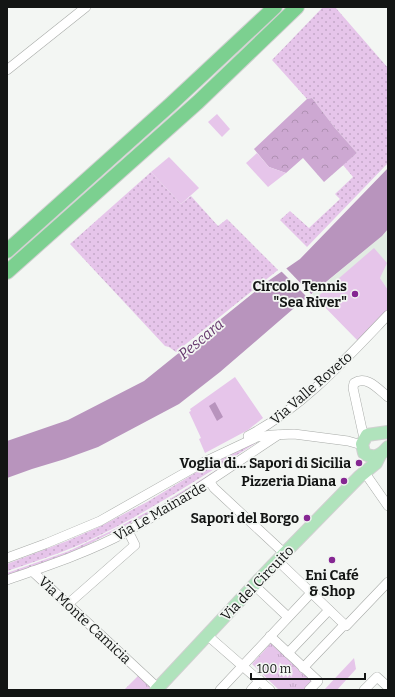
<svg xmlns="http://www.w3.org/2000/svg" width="395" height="697" font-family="Bitter,serif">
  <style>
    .built { fill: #e2ece3 }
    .grass { fill: url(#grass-dots) }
    .forest { fill: url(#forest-crowns) }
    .park { fill: url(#park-tufts) }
    .garden { fill: #e6c5ea }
    .water { fill: #b894bd }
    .pier { fill: #f3f6f3 }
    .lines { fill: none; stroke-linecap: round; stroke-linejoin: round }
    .minor-casing { stroke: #a8aba8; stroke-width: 10 }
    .major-casing { stroke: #d0d0d0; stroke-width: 14 }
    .highway-casing { stroke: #d0d0d0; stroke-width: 16 }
    .minor { stroke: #fff; stroke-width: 9 }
    .major { stroke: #b0e3bc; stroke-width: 12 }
    .highway { stroke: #7cd090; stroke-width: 14 }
    .poi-dot { fill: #852792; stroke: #f3f6f3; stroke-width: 1.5 }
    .labels { text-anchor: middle; stroke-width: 3.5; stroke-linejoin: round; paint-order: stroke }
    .poi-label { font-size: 14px; font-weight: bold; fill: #131514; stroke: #f3f6f3; text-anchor: end }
    .street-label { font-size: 14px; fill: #131514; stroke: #f3f6f3 }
    .water-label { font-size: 15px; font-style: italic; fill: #66386d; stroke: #f3f6f3 }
  </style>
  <defs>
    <pattern id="grass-dots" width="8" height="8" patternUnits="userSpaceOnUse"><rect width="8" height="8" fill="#e6c5ea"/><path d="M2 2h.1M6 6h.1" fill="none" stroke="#c4a8c8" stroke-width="1.8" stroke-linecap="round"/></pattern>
    <pattern id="forest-crowns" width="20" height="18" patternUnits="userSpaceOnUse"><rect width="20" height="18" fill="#cda8d2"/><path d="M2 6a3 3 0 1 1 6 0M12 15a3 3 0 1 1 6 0" fill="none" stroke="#af90b3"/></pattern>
    <pattern id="park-tufts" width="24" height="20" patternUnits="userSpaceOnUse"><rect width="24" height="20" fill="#e6c5ea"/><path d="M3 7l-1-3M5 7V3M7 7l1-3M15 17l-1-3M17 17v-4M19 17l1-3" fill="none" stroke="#c4a8c8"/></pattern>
  </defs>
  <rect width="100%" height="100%" fill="#f3f6f3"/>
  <path class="built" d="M 388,229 L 388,290 L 380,278 L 374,249 L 316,298 L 312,294 L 382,236 Z"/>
  <g class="grass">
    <path d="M 323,7 L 335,7 L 388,68 L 388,163 L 307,247 L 280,220 L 290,211 L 309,228 L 340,199 L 335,194 L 353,177 L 343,165 L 357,153 L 335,128 L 312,98 L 307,99 L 272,60 Z"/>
    <path d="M 151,172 L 181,204 L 191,196 L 218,226 L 227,219 L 278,270 L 176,352 L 169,347 L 165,346 L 70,244 Z"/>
    <path d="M 264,438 C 203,475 144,516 79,545 C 55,555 31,563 7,571 L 7,564 L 67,541 L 99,527 L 147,502 L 200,470 Z"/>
    <path d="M 244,453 L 172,501 L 170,499 L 150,511 L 150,513 L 77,550 L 7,576 L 7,573 L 69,551 L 115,529 L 160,505 Z"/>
  </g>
  <path class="forest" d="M 312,98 L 335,128 L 357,153 L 324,182 L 303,158 L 286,173 L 269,167 L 254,149 L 307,99 Z"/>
  <g class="park">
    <path d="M 272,642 L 313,681 L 304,690 L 279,690 L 252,664 Z"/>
    <path d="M 140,674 L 153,687 L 150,690 L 124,690 Z"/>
  </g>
  <g class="garden">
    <path d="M 217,114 L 230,129 L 222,137 L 208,122 Z"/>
    <path d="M 257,153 L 269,167 L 286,173 L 268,187 L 246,163 Z"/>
    <path d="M 169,157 L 199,188 L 181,204 L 151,172 Z"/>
    <path d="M 374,248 L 387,263 L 380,278 L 388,290 L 388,310 L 358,341 L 316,298 Z"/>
    <path d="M 235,377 L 263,418 L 248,430 L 205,453 L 199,439 L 201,438 L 189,412 L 191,411 L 190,409 Z"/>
    <path d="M 354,658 L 356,669 L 337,690 L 324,690 Z"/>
  </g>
  <g class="water">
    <path d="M 388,168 L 388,229 L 382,236 L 293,309 L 220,372 L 179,404 L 98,447 L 65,459 L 32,469 L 7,478 L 7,441 L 68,420 L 144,381 L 268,281 L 300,259 Z"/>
    <path d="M 215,402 L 223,417 L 217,421 L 209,406 Z"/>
  </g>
  <path class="pier" d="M 285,267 L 313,296 L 309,299 L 280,270 Z"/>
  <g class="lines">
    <g class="minor-casing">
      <g id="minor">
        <path d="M 7,70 L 86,7"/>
        <path d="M 363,434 L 353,388 L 354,383 C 367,375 378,389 388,397"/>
        <path d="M 248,436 C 303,407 346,359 388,315"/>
        <path d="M 365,473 L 388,506"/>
        <path d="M 210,482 L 214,488 L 285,554"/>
        <path d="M 7,558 L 45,544 L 100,521 L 204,462 L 257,437 L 272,435 L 294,434 L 348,441 L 362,445"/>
        <path d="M 278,561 L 346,626 L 388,582"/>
        <path d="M 32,571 L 160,690"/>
        <path d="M 7,580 C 47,566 89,552 126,532 C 179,503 228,468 278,435"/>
        <path d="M 254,585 L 288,617"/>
        <path d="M 68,604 L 135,545 L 128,531"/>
        <path d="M 207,635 L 270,690"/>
        <path d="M 270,636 L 318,681 L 309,690"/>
        <path d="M 288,653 L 329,610"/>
        <path d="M 303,668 L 344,625"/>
        <path d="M 220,690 L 311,593"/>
        <path d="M 251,690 L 260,680"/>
        <path d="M 364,690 L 377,677 L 388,687"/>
      </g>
    </g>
    <g class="major-casing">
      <g id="major">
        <path d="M 388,432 L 367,435 L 362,444 L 364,453 C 374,460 381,455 388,447"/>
        <path d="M 156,690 L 272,566 L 359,477 L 376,463 L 380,455"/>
      </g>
    </g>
    <g class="highway-casing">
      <g id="highway">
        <path d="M 7,251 L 170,105 L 275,7"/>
        <path d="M 7,272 L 198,102 L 297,7"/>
      </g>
    </g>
    <use href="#minor" class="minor"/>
    <use href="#major" class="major"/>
    <use href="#highway" class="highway"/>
  </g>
  <g class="poi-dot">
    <circle cx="355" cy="294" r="4"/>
    <circle cx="359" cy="463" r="4"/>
    <circle cx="344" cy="481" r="4"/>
    <circle cx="307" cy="518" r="4"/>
    <circle cx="332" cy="560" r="4"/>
  </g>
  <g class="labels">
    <g class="poi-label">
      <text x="347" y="291">Circolo Tennis<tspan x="347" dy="16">"Sea River"</tspan></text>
      <text x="351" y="468">Voglia di... Sapori di Sicilia</text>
      <text x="336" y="486">Pizzeria Diana</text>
      <text x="299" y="523">Sapori del Borgo</text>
      <text x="332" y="580" text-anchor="middle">Eni Café<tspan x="332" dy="16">&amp; Shop</tspan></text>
    </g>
    <g class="street-label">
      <text transform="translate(311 388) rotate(-41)" y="5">Via Valle Roveto</text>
      <text transform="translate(160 511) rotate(-30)" y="5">Via Le Mainarde</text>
      <text transform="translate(257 583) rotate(-46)" y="5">Via del Circuito</text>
      <text transform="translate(85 620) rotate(43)" y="5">Via Monte Camicia</text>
    </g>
    <g class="water-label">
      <text transform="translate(201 339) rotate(-40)" y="5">Pescara</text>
    </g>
  </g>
  <rect width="395" height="697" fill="none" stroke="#131514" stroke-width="16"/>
  <path d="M251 673v6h114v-6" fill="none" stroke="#131514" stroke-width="2"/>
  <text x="257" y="673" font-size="12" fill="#131514" stroke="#f3f6f3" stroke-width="3" paint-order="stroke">100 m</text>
</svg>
